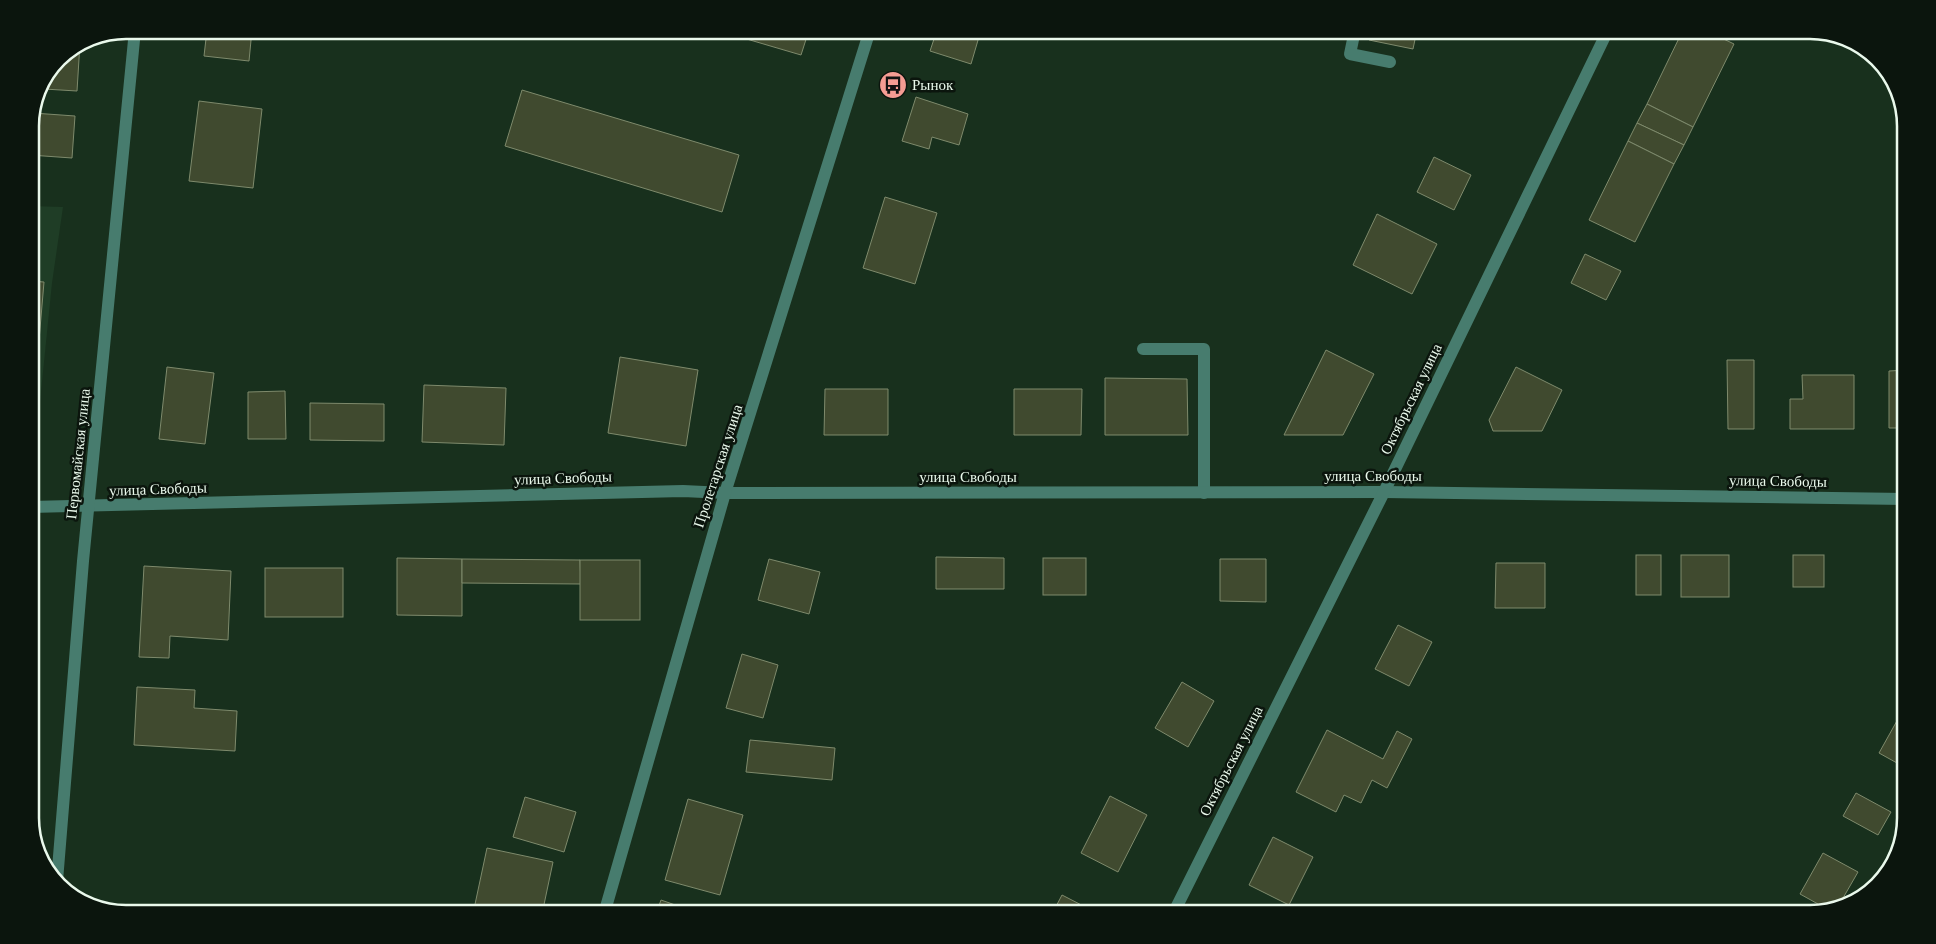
<svg xmlns="http://www.w3.org/2000/svg" width="1936" height="944" font-family="Georgia,serif">
  <style>
    .built { fill: #1f3d26 }
    .building { fill: #404a2f; stroke: #7e8a6c }
    .lines { fill: none; stroke-linecap: round; stroke-linejoin: round }
    .minor { stroke: #477c6e; stroke-width: 12 }
    .labels { text-anchor: middle; stroke-width: 5; stroke-linejoin: round; paint-order: stroke }
    .poi-label { font-size: 15px; fill: #eaf9ec; stroke: #0b150d; text-anchor: start }
    .street-label { font-size: 15px; fill: #eaf9ec; stroke: #0b150d }
    .rim { fill: none; stroke: #eaf9ec; stroke-width: 2.5 }
  </style>
  <rect width="100%" height="100%" fill="#18301d"/>
  <path class="built" d="M 30,206 L 63,207 L 52,283 L 36,441 L 30,442 Z"/>
  <g class="building">
    <path d="M 207,30 L 252,30 L 249,61 L 204,56 Z"/>
    <path d="M 734,30 L 809,30 L 801,55 L 733,35 Z"/>
    <path d="M 937,30 L 981,30 L 971,64 L 930,51 Z"/>
    <path d="M 1371,30 L 1417,30 L 1413,49 L 1369,40 Z"/>
    <path d="M 1683,30 L 1705,30 L 1734,44 L 1693,127 L 1647,104 Z"/>
    <path d="M 1802,30 L 1811,30 L 1821,32 L 1819,37 Z"/>
    <path d="M 80,43 L 77,91 L 44,89 L 58,58 Z"/>
    <path d="M 522,90 L 739,155 L 722,212 L 505,146 Z"/>
    <path d="M 916,97 L 968,114 L 959,145 L 932,137 L 929,149 L 902,141 Z"/>
    <path d="M 199,101 L 262,109 L 253,188 L 189,181 Z"/>
    <path d="M 1647,104 L 1693,127 L 1684,145 L 1637,123 Z"/>
    <path d="M 33,113 L 75,116 L 72,158 L 30,155 L 30,119 Z"/>
    <path d="M 1637,123 L 1684,145 L 1674,164 L 1628,141 Z"/>
    <path d="M 1628,141 L 1674,164 L 1635,242 L 1589,220 Z"/>
    <path d="M 1434,157 L 1471,175 L 1454,210 L 1417,192 Z"/>
    <path d="M 885,197 L 937,213 L 915,284 L 863,268 Z"/>
    <path d="M 1377,214 L 1437,244 L 1412,294 L 1353,265 Z"/>
    <path d="M 1585,254 L 1621,271 L 1606,300 L 1571,283 Z"/>
    <path d="M 30,281 L 44,282 L 31,434 L 30,434 Z"/>
    <path d="M 1326,350 L 1374,374 L 1343,435 L 1284,435 Z"/>
    <path d="M 620,357 L 698,370 L 686,446 L 608,433 Z"/>
    <path d="M 1727,360 L 1754,360 L 1754,429 L 1728,429 Z"/>
    <path d="M 167,367 L 214,373 L 205,444 L 159,439 Z"/>
    <path d="M 1516,367 L 1562,390 L 1542,431 L 1493,431 L 1489,420 Z"/>
    <path d="M 1906,370 L 1906,428 L 1889,428 L 1889,371 Z"/>
    <path d="M 1802,375 L 1854,375 L 1854,429 L 1790,429 L 1790,399 L 1803,399 Z"/>
    <path d="M 1105,378 L 1187,379 L 1188,435 L 1105,435 Z"/>
    <path d="M 424,385 L 506,388 L 504,445 L 422,442 Z"/>
    <path d="M 825,389 L 888,389 L 888,435 L 824,435 Z"/>
    <path d="M 1014,389 L 1082,389 L 1081,435 L 1014,435 Z"/>
    <path d="M 285,391 L 286,439 L 248,439 L 248,392 Z"/>
    <path d="M 310,403 L 384,404 L 384,441 L 310,440 Z"/>
    <rect x="1636" y="555" width="25" height="40"/>
    <rect x="1681" y="555" width="48" height="42"/>
    <rect x="1793" y="555" width="31" height="32"/>
    <path d="M 936,557 L 1004,558 L 1004,589 L 936,589 Z"/>
    <path d="M 397,558 L 462,559 L 462,616 L 397,615 Z"/>
    <rect x="1043" y="558" width="43" height="37"/>
    <path d="M 462,559 L 580,560 L 581,584 L 462,583 Z"/>
    <path d="M 769,559 L 820,572 L 809,614 L 758,600 Z"/>
    <path d="M 1220,559 L 1266,559 L 1266,602 L 1220,601 Z"/>
    <rect x="580" y="560" width="60" height="60"/>
    <path d="M 1496,563 L 1545,563 L 1545,608 L 1495,608 Z"/>
    <path d="M 144,566 L 231,571 L 228,640 L 170,636 L 169,658 L 139,657 Z"/>
    <rect x="265" y="568" width="78" height="49"/>
    <path d="M 1398,625 L 1432,642 L 1409,686 L 1375,669 Z"/>
    <path d="M 742,654 L 778,665 L 763,718 L 726,708 Z"/>
    <path d="M 1182,682 L 1214,701 L 1188,747 L 1155,728 Z"/>
    <path d="M 137,687 L 195,690 L 194,708 L 237,711 L 235,751 L 134,745 Z"/>
    <path d="M 1903,710 L 1906,711 L 1906,768 L 1879,753 Z"/>
    <path d="M 1327,730 L 1383,759 L 1397,731 L 1412,739 L 1387,788 L 1372,780 L 1361,803 L 1344,795 L 1336,812 L 1296,792 Z"/>
    <path d="M 750,740 L 835,748 L 832,780 L 746,772 Z"/>
    <path d="M 1856,793 L 1891,812 L 1878,835 L 1843,816 Z"/>
    <path d="M 1110,796 L 1147,815 L 1118,872 L 1081,853 Z"/>
    <path d="M 525,797 L 576,812 L 564,852 L 513,837 Z"/>
    <path d="M 688,799 L 743,815 L 720,895 L 665,880 Z"/>
    <path d="M 1273,837 L 1313,857 L 1289,905 L 1249,885 Z"/>
    <path d="M 487,848 L 553,862 L 542,914 L 498,914 L 474,909 Z"/>
    <path d="M 1823,853 L 1858,872 L 1839,905 L 1827,909 L 1800,894 Z"/>
    <path d="M 1062,895 L 1097,913 L 1097,914 L 1052,914 Z"/>
    <path d="M 661,900 L 701,914 L 656,914 Z"/>
  </g>
  <g class="lines">
    <g class="minor">
      <path d="M 1355,30 L 1350,54 L 1390,62"/>
      <path d="M 1143,349 L 1204,349 L 1204,493"/>
      <path d="M 30,507 L 683,491 L 725,493 L 1384,492 L 1906,499"/>
      <path d="M 57,881 L 83,561 L 135,30"/>
      <path d="M 604,914 L 725,493 L 870,30"/>
      <path d="M 1173,914 L 1384,492 L 1608,30"/>
    </g>
  </g>
  <defs>
    <g id="bus-disc" transform="scale(1.4375)"><circle r="9.5" fill="#f59c93" stroke="#0b150d"/><path d="M-5-6H5V4H4V6H2V4H-2V6H-4V4H-5ZM-3.5-4V0h7V-4ZM-3.5 1.2v1.5H-2V1.2ZM2 1.2v1.5H3.5V1.2Z" fill="#111"/></g>
  </defs>
  <g fill-rule="evenodd">
    <use href="#bus-disc" x="893" y="85"/>
  </g>
  <g class="labels">
    <g class="poi-label">
      <text x="912" y="90">Рынок</text>
    </g>
    <g class="street-label">
      <text transform="translate(1411 399) rotate(-64)" y="5">Октябрьская улица</text>
      <text transform="translate(78 454) rotate(-84)" y="5">Первомайская улица</text>
      <text transform="translate(718 466) rotate(-72)" y="5">Пролетарская улица</text>
      <text x="1373" y="481">улица Свободы</text>
      <text x="968" y="482">улица Свободы</text>
      <text transform="translate(563 478) rotate(-2)" y="5">улица Свободы</text>
      <text transform="translate(1778 481) rotate(1)" y="5">улица Свободы</text>
      <text transform="translate(158 489) rotate(-2)" y="5">улица Свободы</text>
      <text transform="translate(1231 761) rotate(-63)" y="5">Октябрьская улица</text>
    </g>
  </g>
  <path d="M0 0H1936V944H0ZM126 39H1810A87 87 0 0 1 1897 126V818A87 87 0 0 1 1810 905H126A87 87 0 0 1 39 818V126A87 87 0 0 1 126 39Z" fill="#0b150d" fill-rule="evenodd"/>
  <path class="rim" d="M126 39H1810A87 87 0 0 1 1897 126V818A87 87 0 0 1 1810 905H126A87 87 0 0 1 39 818V126A87 87 0 0 1 126 39Z"/>
</svg>
